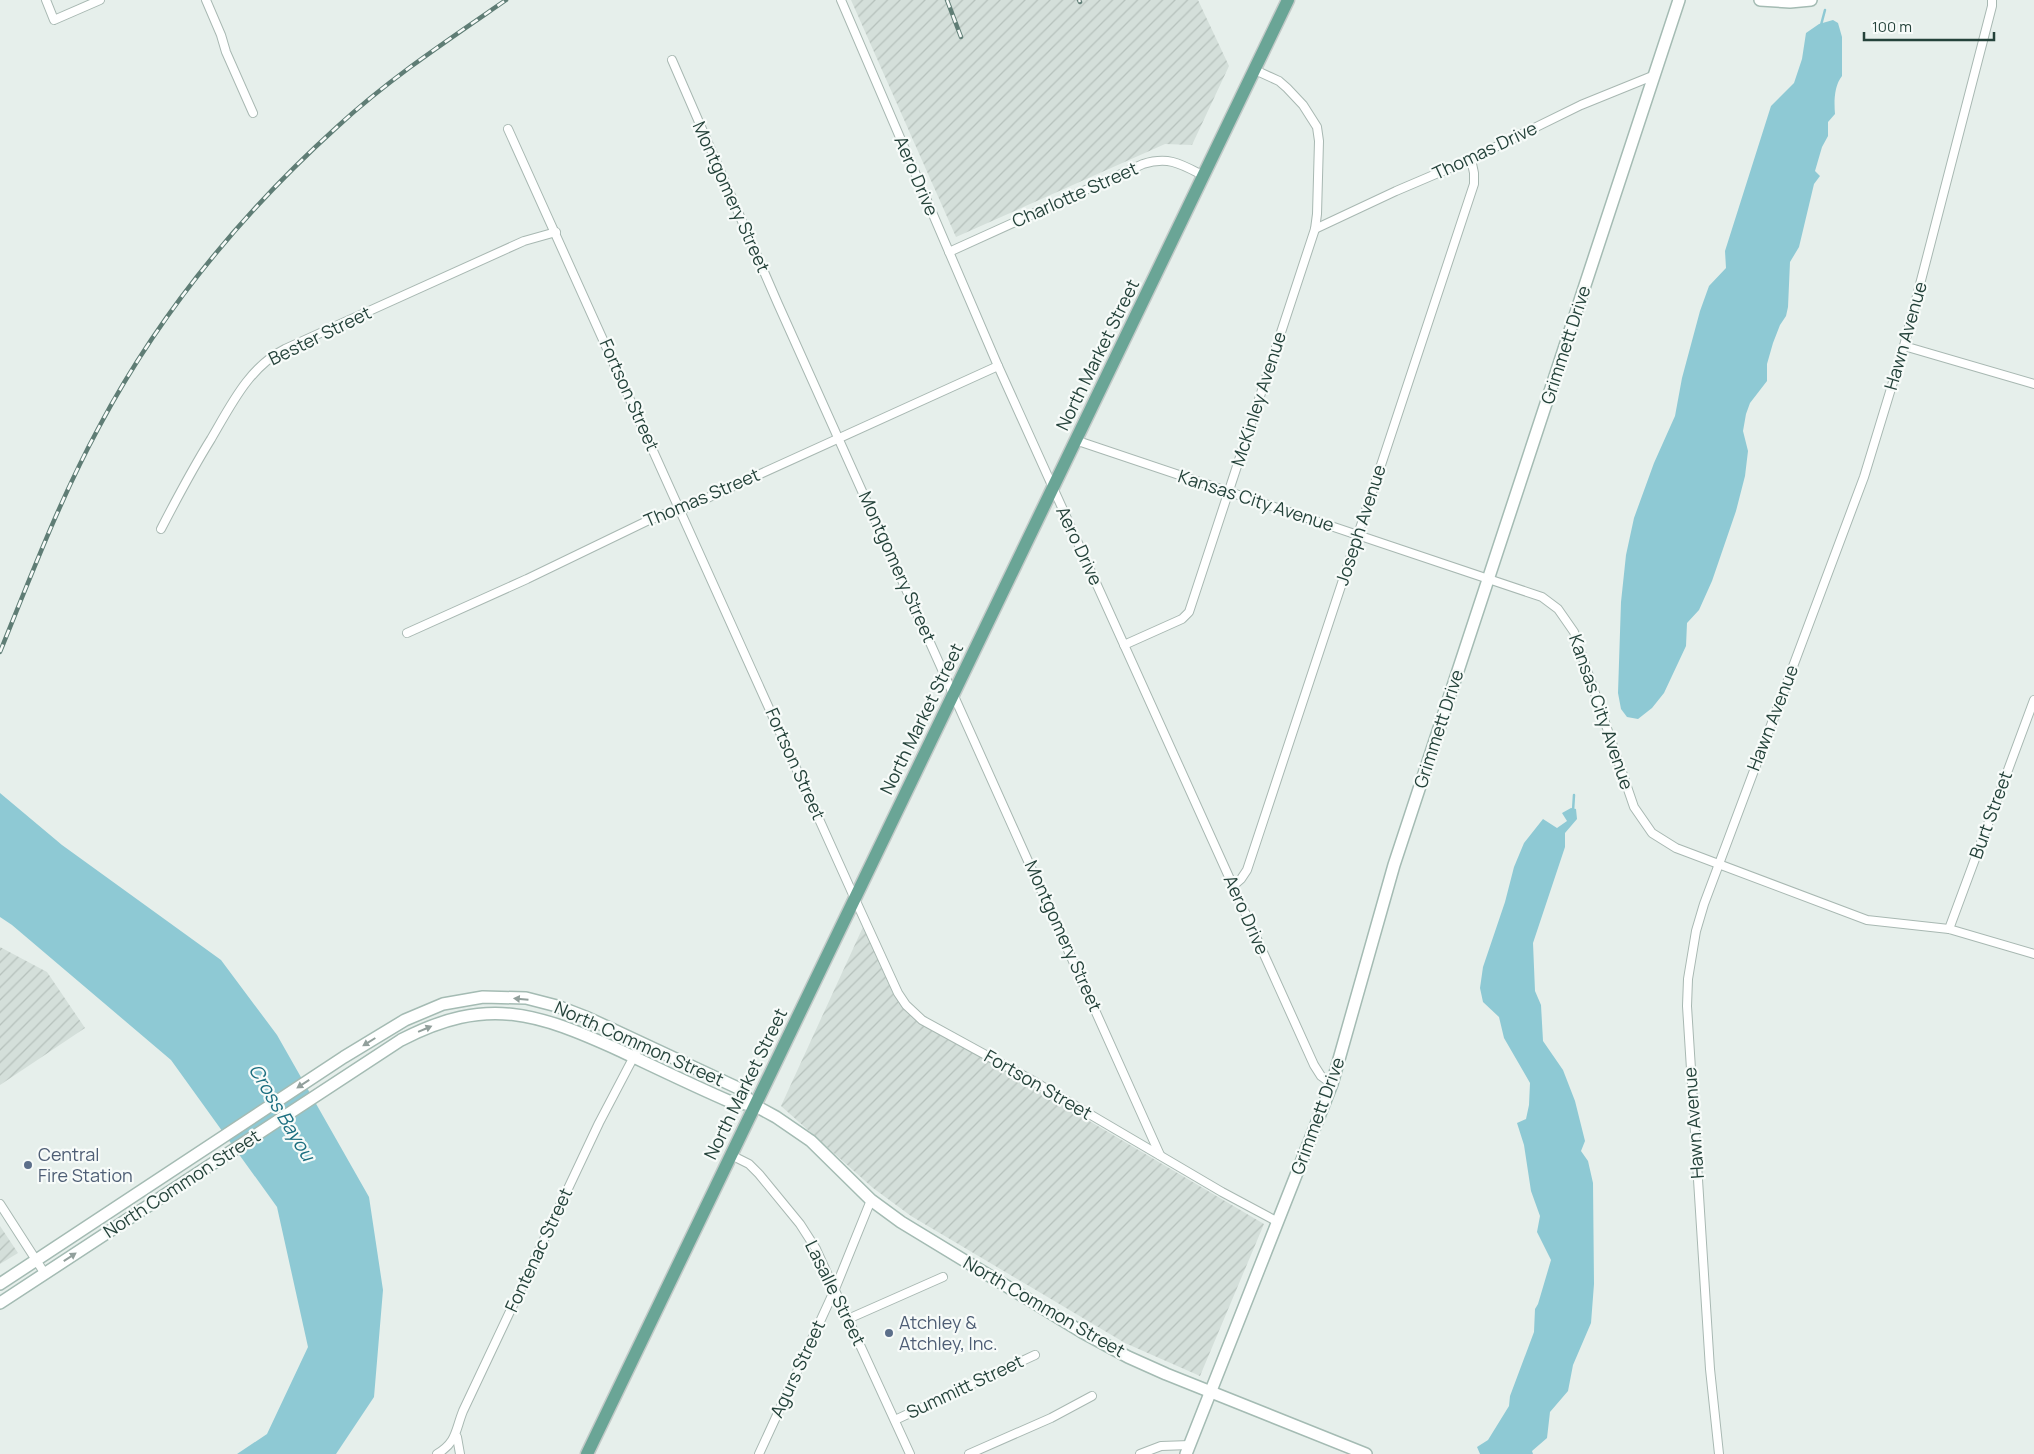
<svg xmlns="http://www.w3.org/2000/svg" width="2034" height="1454" font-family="Manrope,sans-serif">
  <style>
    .industrial { fill: url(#industrial-furrows) }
    .water { fill: #8ec9d4 }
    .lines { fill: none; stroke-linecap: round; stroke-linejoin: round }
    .stream { stroke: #8ec9d4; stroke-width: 2.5 }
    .street-casing { stroke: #a8b8b2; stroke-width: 10 }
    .secondary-casing { stroke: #a4bbb3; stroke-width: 14 }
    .primary-casing { stroke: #c2cac8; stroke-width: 15 }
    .street { stroke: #fff; stroke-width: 8 }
    .secondary { stroke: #fff; stroke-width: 11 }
    .primary { stroke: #6aa596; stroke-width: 12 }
    .rail-casing { stroke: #5f7d75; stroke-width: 4.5 }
    .rail { stroke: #f7fbf9; stroke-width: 2.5; stroke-dasharray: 8; stroke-linecap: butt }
    .oneway { fill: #92a09c }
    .service-dot { fill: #5c6f8a; stroke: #f7fbf9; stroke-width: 2 }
    .labels { text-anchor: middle; stroke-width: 4.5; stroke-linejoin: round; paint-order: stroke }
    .street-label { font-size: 18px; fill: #24423a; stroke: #f7fbf9 }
    .service-label { font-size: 18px; fill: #4e5e75; stroke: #f7fbf9; text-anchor: start }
    .water-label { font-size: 19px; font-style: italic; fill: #1c6f80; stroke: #f7fbf9 }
  </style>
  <defs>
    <pattern id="industrial-furrows" width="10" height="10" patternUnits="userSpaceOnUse" patternTransform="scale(1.25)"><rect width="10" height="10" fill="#d4dfda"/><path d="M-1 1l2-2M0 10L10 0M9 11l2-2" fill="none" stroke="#b6c1bc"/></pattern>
  </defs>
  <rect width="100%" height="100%" fill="#e6efeb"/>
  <g class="industrial">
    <path d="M 851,0 L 1198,0 L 1229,66 L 1192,145 L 1165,144 L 956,237 Z"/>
    <path d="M 863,927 L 900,999 L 920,1024 L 981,1057 L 1264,1224 L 1200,1376 L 1125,1343 L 911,1216 L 873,1188 L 781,1106 Z"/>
    <path d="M 0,947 L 47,972 L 85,1028 L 0,1085 Z"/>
    <path d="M 0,1226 L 18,1253 L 0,1264 Z"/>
  </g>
  <g class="water">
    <path d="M 1833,20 L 1838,23 L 1842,37 L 1842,76 C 1834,86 1834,102 1835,114 L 1828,122 L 1828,136 L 1822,147 L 1815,171 L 1820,176 L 1814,184 L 1799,247 L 1790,262 L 1788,307 L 1786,316 L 1780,325 L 1773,343 L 1767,364 L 1767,381 L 1750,403 L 1746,414 L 1743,431 L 1748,451 L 1745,476 L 1736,511 L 1712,581 L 1699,610 L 1687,623 L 1686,646 L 1664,693 L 1652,708 L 1638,719 L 1627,717 L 1621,709 L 1618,693 L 1621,602 L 1626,555 L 1634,518 L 1654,463 L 1675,416 L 1682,378 L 1700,311 L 1709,286 L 1726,268 L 1725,251 L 1771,106 L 1794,83 L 1802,59 L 1806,33 L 1819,24 Z"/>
    <path d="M 0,793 L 62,845 L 221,960 L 277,1035 L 369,1197 L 383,1290 L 374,1397 L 336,1454 L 237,1454 L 267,1434 L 308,1347 L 277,1207 L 171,1060 L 12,925 L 0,917 Z"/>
    <path d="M 1571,808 L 1576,809 L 1577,819 L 1565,833 L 1565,847 L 1533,943 L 1535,991 L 1541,1005 L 1543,1041 L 1563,1070 L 1575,1101 L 1585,1141 L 1581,1151 L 1588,1161 L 1593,1183 L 1594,1284 L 1591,1323 L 1573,1365 L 1568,1391 L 1550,1412 L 1547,1438 L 1532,1451 L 1533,1454 L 1480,1454 L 1477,1447 L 1488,1440 L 1509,1406 L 1510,1396 L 1534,1332 L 1535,1309 L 1538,1304 L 1551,1260 L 1537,1232 L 1540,1216 L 1531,1191 L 1524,1145 L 1517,1123 L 1526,1119 L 1529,1105 L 1530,1083 L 1504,1038 L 1499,1017 L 1483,1002 L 1480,988 L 1483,967 L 1505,902 L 1514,867 L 1524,843 L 1543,819 L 1557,828 L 1567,821 L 1562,813 Z"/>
  </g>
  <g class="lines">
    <g class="stream">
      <path d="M 1821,25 L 1825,10"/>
      <path d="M 1573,811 L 1574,795"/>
    </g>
    <g class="street-casing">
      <g id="street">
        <path d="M 46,0 L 54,20 L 100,0"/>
        <path d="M 206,0 L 221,35 L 226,52 L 253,113"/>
        <path d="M 841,0 L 998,366 L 1314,1065 L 1321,1076 L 1332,1084"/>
        <path d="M 672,60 L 778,304 L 1160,1155"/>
        <path d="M 508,129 L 855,899 L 898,993 L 906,1005 L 922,1020 L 1035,1082 L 1222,1192 L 1278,1222"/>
        <path d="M 1315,229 L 1396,191 L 1471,159 L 1581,105 L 1655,75"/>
        <path d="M 949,252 L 1143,164 C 1169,156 1181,164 1204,176"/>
        <path d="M 1904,346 L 2034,384"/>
        <path d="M 1075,440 L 1542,597 L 1558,609 L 1574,632 L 1634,807 L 1652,833 L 1676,848 L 1867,920 L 1949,929 L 2034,954"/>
        <path d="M 161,529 C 177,498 193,468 211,439 C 231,405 249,367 285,349 L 524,241 L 556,232"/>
        <path d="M 407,633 L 527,579 L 647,521 L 664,514 L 681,510 L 998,366"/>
        <path d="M 1124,645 L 1182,619 L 1189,612 L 1315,229 L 1317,214 L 1319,141 L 1317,127 L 1303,105 L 1287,88 L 1279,81 L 1255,70"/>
        <path d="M 1233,886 L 1241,879 L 1247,870 L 1474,184 L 1474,173 L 1471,159"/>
        <path d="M 1949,929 L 2034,700"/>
        <path d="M 731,1155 L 749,1164 L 759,1174 L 800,1224 L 816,1249 L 910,1454"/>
        <path d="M 0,1204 L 45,1274"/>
        <path d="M 848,1319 L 943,1277"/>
        <path d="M 895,1420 L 1035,1355"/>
        <path d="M 457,1437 L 460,1454"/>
        <path d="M 437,1454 C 457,1442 455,1431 463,1411 L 599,1123 L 641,1043"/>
        <path d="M 759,1454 L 835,1289 L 871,1200"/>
        <path d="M 969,1454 L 1051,1418 L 1092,1396"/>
        <path d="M 1140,1454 L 1161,1446 L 1190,1445"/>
        <path d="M 1719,1454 L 1710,1369 L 1687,1006 L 1688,979 L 1696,931 L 1704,904 L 1864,477 L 1904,346 L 1992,6 L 1992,0"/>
      </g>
    </g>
    <g class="secondary-casing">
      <g id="secondary">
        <path d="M 1760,0 L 1790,2 L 1811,0"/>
        <path d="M 0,1284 L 344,1057 L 405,1020 L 443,1004 L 483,997 L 526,998 L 557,1006 L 588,1018 L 738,1088 L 754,1105 L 776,1117 L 811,1141 L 871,1200 L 901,1222 L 1082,1332 L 1128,1357 L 1166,1374 L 1366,1454"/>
        <path d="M 0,1303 L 401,1040 C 488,995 537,1013 621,1051 C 657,1068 694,1086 731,1102 L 754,1105"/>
        <path d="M 1186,1454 L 1332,1084 L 1394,865 L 1679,0"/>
      </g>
    </g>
    <g class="primary-casing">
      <path id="primary" d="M 587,1454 L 1288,0"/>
    </g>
    <use href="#street" class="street"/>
    <use href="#secondary" class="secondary"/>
    <use href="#primary" class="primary"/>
    <g class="rail-casing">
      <g id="rail">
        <path d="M 947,0 L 961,37"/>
        <path d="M 1079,0 L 1080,2"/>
        <path d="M 0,652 C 31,576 60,499 99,427 C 159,314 242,213 337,127 C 389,79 448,40 506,0"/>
      </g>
    </g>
    <use href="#rail" class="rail"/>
  </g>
  <defs><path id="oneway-solid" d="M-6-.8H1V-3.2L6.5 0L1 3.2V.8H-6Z" transform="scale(1.25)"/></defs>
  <g class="oneway">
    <use href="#oneway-solid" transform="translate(521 999) rotate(-175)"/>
    <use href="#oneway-solid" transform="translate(425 1029) rotate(-23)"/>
    <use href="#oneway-solid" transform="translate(369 1042) rotate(148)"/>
    <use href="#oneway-solid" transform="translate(303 1084) rotate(147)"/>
    <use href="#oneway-solid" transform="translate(70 1257) rotate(-33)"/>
  </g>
  <g class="service-dot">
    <circle cx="28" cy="1165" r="5"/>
    <circle cx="889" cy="1333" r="5"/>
  </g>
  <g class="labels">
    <g class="street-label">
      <text transform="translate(1485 151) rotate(-25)" y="6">Thomas Drive</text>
      <text transform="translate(916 176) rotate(67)" y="6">Aero Drive</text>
      <text transform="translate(1075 195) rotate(-24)" y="6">Charlotte Street</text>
      <text transform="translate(731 197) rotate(66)" y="6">Montgomery Street</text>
      <text transform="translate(320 336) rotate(-26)" y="6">Bester Street</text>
      <text transform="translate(1906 336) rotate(-74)" y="6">Hawn Avenue</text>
      <text transform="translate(1566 345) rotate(-72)" y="6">Grimmett Drive</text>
      <text transform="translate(1098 355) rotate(-64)" y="6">North Market Street</text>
      <text transform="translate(629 395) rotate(66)" y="6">Fortson Street</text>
      <text transform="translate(1259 399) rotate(-72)" y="6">McKinley Avenue</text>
      <text transform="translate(702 498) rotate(-23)" y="6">Thomas Street</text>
      <text transform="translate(1256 501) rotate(18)" y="6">Kansas City Avenue</text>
      <text transform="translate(1361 525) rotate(-72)" y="6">Joseph Avenue</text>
      <text transform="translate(1079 546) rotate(65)" y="6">Aero Drive</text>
      <text transform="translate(897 567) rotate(66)" y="6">Montgomery Street</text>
      <text transform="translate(1601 712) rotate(71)" y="6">Kansas City Avenue</text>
      <text transform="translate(1773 718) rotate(-69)" y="6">Hawn Avenue</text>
      <text transform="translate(922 719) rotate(-64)" y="6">North Market Street</text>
      <text transform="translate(1439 729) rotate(-72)" y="6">Grimmett Drive</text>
      <text transform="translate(795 764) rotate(66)" y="6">Fortson Street</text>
      <text transform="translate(1991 815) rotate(-70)" y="6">Burt Street</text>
      <text transform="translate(1246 915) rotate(66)" y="6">Aero Drive</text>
      <text transform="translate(1063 936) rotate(66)" y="6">Montgomery Street</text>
      <text transform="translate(639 1044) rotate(24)" y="6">North Common Street</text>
      <text transform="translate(746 1084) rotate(-64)" y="6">North Market Street</text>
      <text transform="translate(1038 1085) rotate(30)" y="6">Fortson Street</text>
      <text transform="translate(1318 1116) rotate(-70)" y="6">Grimmett Drive</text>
      <text transform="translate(1694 1123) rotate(-94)" y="6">Hawn Avenue</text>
      <text transform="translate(182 1184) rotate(-33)" y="6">North Common Street</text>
      <text transform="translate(539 1250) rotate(-65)" y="6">Fontenac Street</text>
      <text transform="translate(835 1293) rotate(64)" y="6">Lasalle Street</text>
      <text transform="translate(1044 1307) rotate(30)" y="6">North Common Street</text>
      <text transform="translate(798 1369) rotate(-65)" y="6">Agurs Street</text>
      <text transform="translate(965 1387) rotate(-25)" y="6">Summitt Street</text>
    </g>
    <g class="service-label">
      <text x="38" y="1161">Central<tspan x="38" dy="21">Fire Station</tspan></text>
      <text x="899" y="1329">Atchley &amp;<tspan x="899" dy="21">Atchley, Inc.</tspan></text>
    </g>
    <g class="water-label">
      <text transform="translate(282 1112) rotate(59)" y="7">Cross Bayou</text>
    </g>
  </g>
  <path d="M1864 32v8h130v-8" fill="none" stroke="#24423a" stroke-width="2.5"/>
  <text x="1872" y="32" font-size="15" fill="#24423a" stroke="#f7fbf9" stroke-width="4" paint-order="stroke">100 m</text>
</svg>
